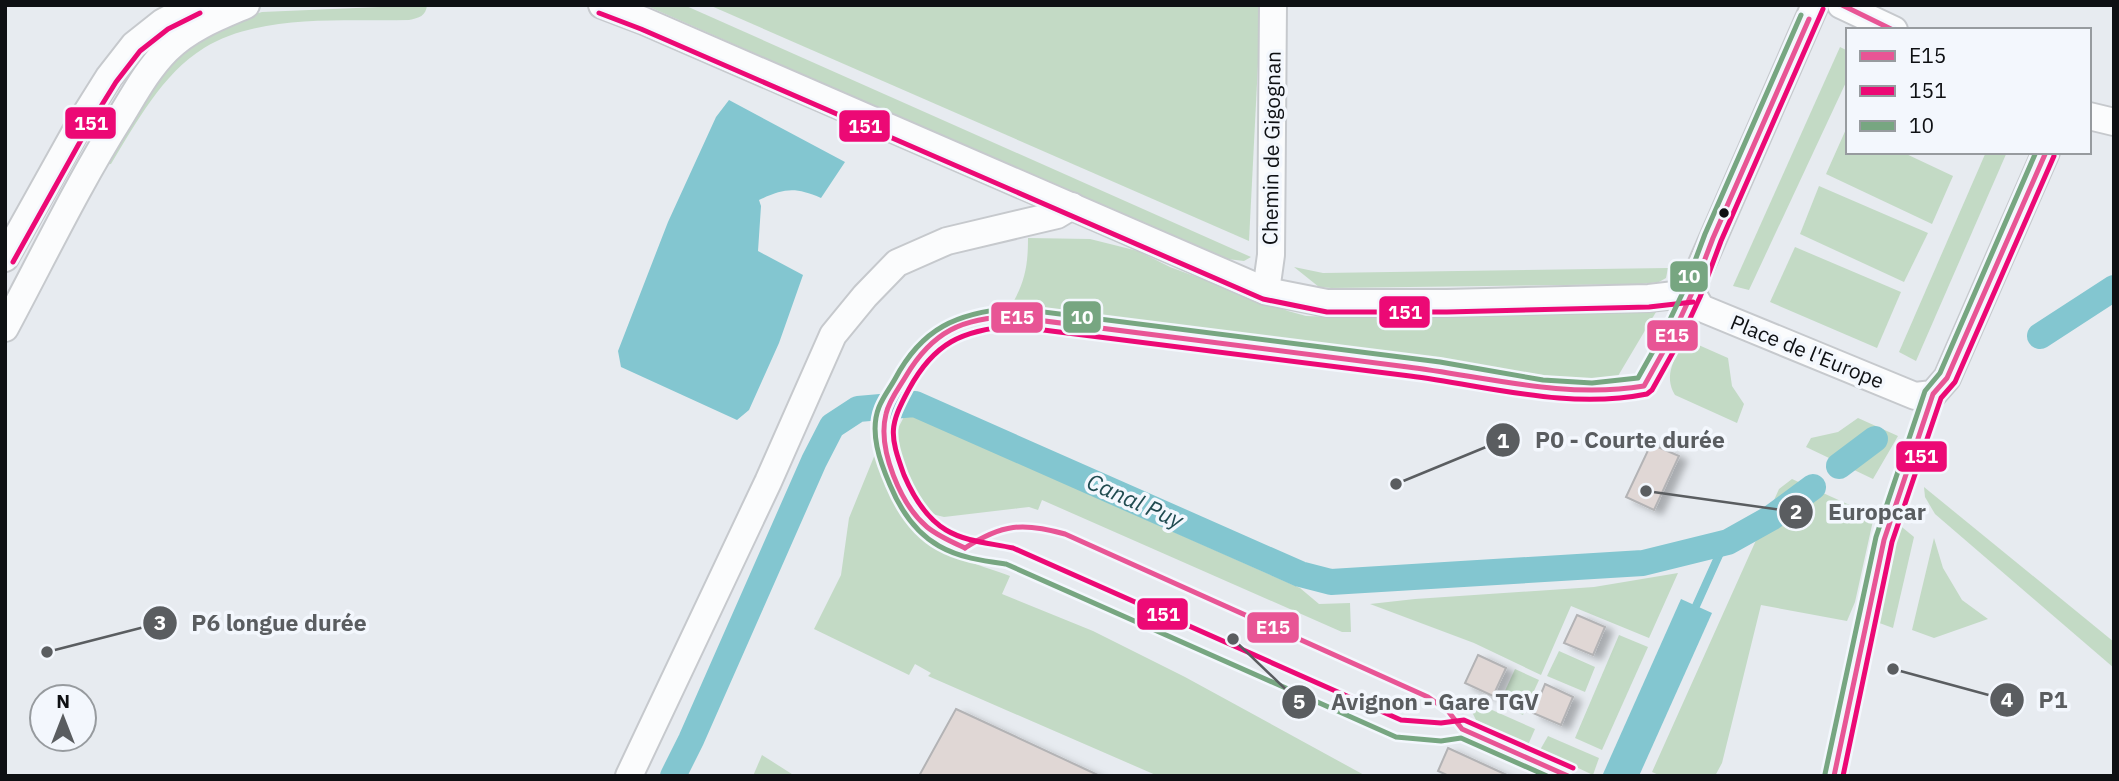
<svg xmlns="http://www.w3.org/2000/svg" width="2119" height="781" font-family="'IBM Plex Sans',sans-serif">
  <style>
    .green { fill: #c3dac5 }
    .water { fill: #83c6d0 }
    .lines { fill: none; stroke-linecap: round; stroke-linejoin: round }
    .stream { stroke: #83c6d0; stroke-width: 8 }
    .canal { stroke: #83c6d0; stroke-width: 26 }
    .building { fill: #e0d7d5; stroke: #b3b3b5; stroke-width: 2; filter: url(#shadow) }
    .minor-casing { stroke: #c6c9cd; stroke-width: 30 }
    .minor { stroke: #fbfcfd; stroke-width: 26 }
    .bus-1-casing { stroke: #f3f7fd; stroke-width: 10 }
    .bus-2-casing { stroke: #f3f7fd; stroke-width: 10 }
    .bus-3-casing { stroke: #f3f7fd; stroke-width: 10 }
    .bus-1 { stroke: #e85595; stroke-width: 5 }
    .bus-2 { stroke: #ec0975; stroke-width: 5 }
    .bus-3 { stroke: #77a681; stroke-width: 5 }
    .bus-dot { fill: #0e1013; stroke: #f3f7fd; stroke-width: 2.5 }
    .labels { text-anchor: middle; stroke-width: 7; stroke-linejoin: round; paint-order: stroke }
    .street-label { font-size: 21px; fill: #0e1013; stroke: #f3f7fd }
    .water-label { font-size: 23px; font-style: italic; fill: #214c51; stroke: #f3f7fd }
    .leader { fill: none; stroke: #5a5d60; stroke-width: 2.5 }
    .callout-dot { fill: #5a5d60; stroke: #f3f7fd; stroke-width: 2.5 }
    .mark-label { font-size: 21px; text-anchor: middle; font-weight: bold; fill: #fff }
    .callout-label { font-size: 23px; text-anchor: middle; font-weight: bold; fill: #5a5d60; stroke: #f3f7fd; stroke-width: 7; stroke-linejoin: round; paint-order: stroke }
    .line-badge { stroke: #f3f7fd; stroke-width: 2.5 }
    .badge-label { font-size: 19px; text-anchor: middle; font-weight: bold; fill: #fff }
  </style>
  <defs>
    <filter id="shadow"><feDropShadow dx="8" dy="4.5" stdDeviation="3.5" flood-color="#0004"/></filter>
  </defs>
  <rect width="100%" height="100%" fill="#e7ebf0"/>
  <g class="green">
    <path d="M 427,5 C 426,16 419,18 409,20 C 346,22 260,13 204,48 C 162,74 136,123 111,164 L 96,165 L 174,52 L 229,21 L 262,12 Z"/>
    <path d="M 645,5 L 684,5 L 1251,257 L 1244,261 L 1219,258 Z"/>
    <path d="M 709,5 L 1261,5 L 1249,241 Z"/>
    <path d="M 1840,47 L 1848,51 L 1848,78 L 1749,290 L 1733,286 Z"/>
    <path d="M 1847,127 L 1848,152 L 1902,152 L 1953,176 L 1932,224 L 1826,174 Z"/>
    <path d="M 1986,152 L 2007,152 L 1916,361 L 1899,352 Z"/>
    <path d="M 1819,186 L 1928,233 L 1904,282 L 1800,234 Z"/>
    <path d="M 1028,238 L 1090,239 L 1138,251 L 1170,267 L 1288,311 L 1306,316 L 1339,317 L 1656,312 L 1618,376 L 1606,380 L 1589,381 L 1011,306 C 1025,282 1028,266 1028,238 Z"/>
    <path d="M 1795,247 L 1901,292 L 1877,348 L 1770,302 Z"/>
    <path d="M 1294,267 L 1323,273 L 1668,268 L 1666,278 L 1659,282 L 1642,284 L 1331,288 L 1319,287 Z"/>
    <path d="M 1685,339 L 1728,358 L 1732,386 L 1744,404 L 1737,423 L 1675,395 C 1663,375 1675,358 1685,339 Z"/>
    <path d="M 906,413 L 1300,588 L 1319,604 L 1350,603 L 1351,632 L 1342,632 L 1042,500 L 1038,510 L 1029,507 L 944,517 L 932,514 C 917,494 893,461 897,433 C 898,427 903,419 906,413 Z"/>
    <path d="M 1858,418 L 1898,436 L 1873,479 L 1806,447 L 1811,438 L 1838,432 Z"/>
    <path d="M 880,442 C 880,478 900,519 929,542 C 949,557 986,567 1010,576 L 1002,594 L 1093,631 L 1185,677 L 1366,776 L 1158,776 L 928,676 L 931,673 L 915,664 L 909,675 L 814,629 L 841,575 L 849,518 Z"/>
    <path d="M 1792,479 L 1874,516 L 1855,602 L 1847,621 L 1761,605 L 1722,763 L 1715,776 L 1661,776 L 1652,772 L 1779,489 Z"/>
    <path d="M 1924,487 L 2114,642 L 2114,668 L 1935,514 L 1925,497 Z"/>
    <path d="M 1897,523 L 1914,537 L 1893,628 L 1874,621 Z"/>
    <path d="M 1934,538 L 1943,568 L 1962,600 L 1988,619 L 1934,638 L 1912,630 Z"/>
    <path d="M 1678,573 L 1649,638 L 1571,606 L 1541,675 L 1474,643 L 1370,604 L 1415,599 L 1594,587 Z"/>
    <path d="M 1619,635 L 1648,647 L 1602,750 L 1575,738 Z"/>
    <path d="M 1559,651 L 1595,667 L 1585,692 L 1547,676 Z"/>
    <path d="M 1515,669 L 1539,680 L 1523,715 L 1499,704 Z"/>
    <path d="M 1465,698 L 1535,729 L 1528,745 L 1476,720 Z"/>
    <path d="M 1548,736 L 1599,758 L 1593,775 L 1540,750 Z"/>
    <path d="M 762,755 L 795,776 L 753,776 Z"/>
  </g>
  <g class="water">
    <path d="M 729,100 L 845,162 L 821,198 C 795,187 785,188 759,200 L 761,206 L 758,251 L 803,275 L 779,343 L 749,410 L 737,420 L 621,367 L 618,351 L 668,222 L 716,117 Z"/>
    <path d="M 1681,599 L 1712,613 L 1639,776 L 1603,774 Z"/>
  </g>
  <g class="lines">
    <path class="stream" d="M 1696,606 L 1724,544"/>
    <g class="canal">
      <path d="M 2040,336 L 2114,288"/>
      <path d="M 1839,466 L 1875,439"/>
      <path d="M 673,776 L 691,740 L 814,461 L 832,426 L 858,409 L 915,404 L 1300,574 L 1331,582 L 1643,563 L 1728,542 L 1771,518 L 1813,487"/>
    </g>
  </g>
  <g class="building">
    <path d="M 1651,444 L 1679,456 L 1654,510 L 1626,497 Z"/>
    <path d="M 1577,615 L 1605,627 L 1593,655 L 1564,643 Z"/>
    <path d="M 1478,655 L 1506,668 L 1493,696 L 1465,683 Z"/>
    <path d="M 1545,684 L 1573,697 L 1561,725 L 1533,713 Z"/>
    <path d="M 956,709 L 1100,776 L 919,776 Z"/>
    <path d="M 1448,748 L 1509,776 L 1449,776 L 1438,771 Z"/>
  </g>
  <g class="lines">
    <g class="minor-casing">
      <g id="minor">
        <path d="M 602,5 L 644,21 L 1266,291 L 1327,303 L 1447,303 L 1649,298 L 1692,293"/>
        <path d="M 1815,5 L 1697,275 L 1692,293 L 1701,308 L 1915,396 L 1933,394 L 1947,378 L 2046,152"/>
        <path d="M 1841,5 L 1894,30"/>
        <path d="M 2089,116 L 2114,122"/>
        <path d="M 5,258 L 82,120 L 109,77 L 134,45 L 163,22 L 196,5"/>
        <path d="M 1266,291 L 1271,255 L 1273,5"/>
        <path d="M 5,328 C 43,257 78,184 121,116 C 135,93 148,69 167,50 C 189,28 218,17 246,5"/>
        <path d="M 629,776 L 768,482 L 833,335 L 865,296 L 897,263 L 947,241 L 1057,215 L 1072,206"/>
      </g>
    </g>
    <use href="#minor" class="minor"/>
    <g class="bus-1-casing">
      <g id="bus-1">
        <path d="M 1842,5 L 1893,30"/>
        <path d="M 965,548 C 952,542 938,536 927,527 C 901,505 877,449 886,414 C 889,400 899,388 906,376 C 932,332 963,317 1013,317 C 1144,334 1276,350 1408,367 C 1487,377 1564,399 1644,386 L 1673,334 L 1692,293 L 1713,238 L 1809,19"/>
        <path d="M 965,548 C 1002,524 1023,522 1065,534 L 1428,697 L 1448,711 L 1462,729 L 1568,776"/>
        <path d="M 1834,776 L 1884,540 L 1933,394 L 1947,378 L 2046,152"/>
      </g>
    </g>
    <g class="bus-2-casing">
      <g id="bus-2">
        <path d="M 599,13 L 641,29 L 1263,299 L 1327,312 L 1447,312 L 1649,307 L 1693,302"/>
        <path d="M 13,262 L 90,124 L 116,82 L 140,51 L 168,29 L 200,13"/>
        <path d="M 1573,768 L 1464,720 L 1441,723 L 1401,720 L 1013,548 C 990,543 966,542 946,530 C 926,518 913,496 904,475 C 889,434 889,426 909,389 C 934,343 962,330 1013,326 C 1145,343 1277,359 1410,376 C 1489,386 1567,410 1647,394 L 1652,390 L 1681,338 L 1700,297 L 1721,241 L 1823,9"/>
        <path d="M 1843,776 L 1892,542 L 1941,398 L 1955,382 L 2054,156"/>
      </g>
    </g>
    <g class="bus-3-casing">
      <g id="bus-3">
        <path d="M 1825,774 L 1876,537 L 1925,391 L 1940,373 L 2036,152"/>
        <path d="M 1547,776 L 1461,738 L 1441,741 L 1396,737 L 1006,564 C 984,561 960,558 939,546 C 916,533 900,509 890,485 C 880,462 869,432 879,407 C 883,397 890,388 895,379 C 922,328 957,313 1012,308 L 1440,362 L 1543,380 L 1592,383 L 1638,378 L 1665,330 L 1684,290 L 1705,234 L 1801,15"/>
      </g>
    </g>
    <use href="#bus-1" class="bus-1"/>
    <use href="#bus-2" class="bus-2"/>
    <use href="#bus-3" class="bus-3"/>
  </g>
  <circle class="bus-dot" cx="1724" cy="213" r="6"/>
  <g class="labels">
    <g class="street-label">
      <text transform="translate(1272 148) rotate(-89)" y="7">Chemin de Gigognan</text>
      <text transform="translate(1807 352) rotate(22)" y="7">Place de l'Europe</text>
    </g>
    <g class="water-label">
      <text transform="translate(1135 501) rotate(24)" y="8">Canal Puy</text>
    </g>
  </g>
  <path class="leader" d="M1396 484L1503 440M1646 491L1796 512M47 652L160 623M1893 669L2007 700M1233 639L1299 702"/>
  <g class="callout-dot">
    <circle cx="1396" cy="484" r="7"/>
    <circle cx="1646" cy="491" r="7"/>
    <circle cx="47" cy="652" r="7"/>
    <circle cx="1893" cy="669" r="7"/>
    <circle cx="1233" cy="639" r="7"/>
    <circle cx="1503" cy="440" r="18"/>
    <circle cx="1796" cy="512" r="18"/>
    <circle cx="160" cy="623" r="18"/>
    <circle cx="2007" cy="700" r="18"/>
    <circle cx="1299" cy="702" r="18"/>
  </g>
  <g class="mark-label">
    <text x="1503" y="448">1</text>
    <text x="1796" y="519">2</text>
    <text x="160" y="630">3</text>
    <text x="2007" y="707">4</text>
    <text x="1299" y="709">5</text>
  </g>
  <g class="callout-label">
    <text x="1630" y="448">P0 - Courte durée</text>
    <text x="1877" y="520">Europcar</text>
    <text x="279" y="631">P6 longue durée</text>
    <text x="2053" y="708">P1</text>
    <text x="1435" y="710">Avignon - Gare TGV</text>
  </g>
  <g class="line-badge">
    <rect x="64" y="106" width="53" height="34" rx="7" fill="#ec0975"/>
    <rect x="838" y="109" width="53" height="34" rx="7" fill="#ec0975"/>
    <rect x="1669" y="260" width="40" height="33" rx="7" fill="#77a681"/>
    <rect x="1378" y="295" width="53" height="34" rx="7" fill="#ec0975"/>
    <rect x="1062" y="300" width="40" height="34" rx="7" fill="#77a681"/>
    <rect x="990" y="301" width="54" height="33" rx="7" fill="#e85595"/>
    <rect x="1646" y="319" width="53" height="33" rx="7" fill="#e85595"/>
    <rect x="1895" y="440" width="53" height="33" rx="7" fill="#ec0975"/>
    <rect x="1136" y="597" width="53" height="34" rx="7" fill="#ec0975"/>
    <rect x="1246" y="611" width="54" height="33" rx="7" fill="#e85595"/>
  </g>
  <g class="badge-label">
    <text x="91" y="130">151</text>
    <text x="865" y="133">151</text>
    <text x="1689" y="283">10</text>
    <text x="1405" y="319">151</text>
    <text x="1082" y="324">10</text>
    <text x="1017" y="324">E15</text>
    <text x="1672" y="342">E15</text>
    <text x="1921" y="463">151</text>
    <text x="1163" y="621">151</text>
    <text x="1273" y="634">E15</text>
  </g>
  <rect width="2119" height="781" fill="none" stroke="#0e1013" stroke-width="14"/>
  <rect x="1846" y="28" width="245" height="126" fill="#f3f7fd" stroke="#979b9f" stroke-width="2"/>
  <rect x="1860" y="51" width="35" height="10" fill="#e85595" stroke="#979b9f" stroke-width="2"/>
  <text x="1909" y="63" font-size="21" fill="#0e1013">E15</text>
  <rect x="1860" y="86" width="35" height="10" fill="#ec0975" stroke="#979b9f" stroke-width="2"/>
  <text x="1909" y="98" font-size="21" fill="#0e1013">151</text>
  <rect x="1860" y="121" width="35" height="10" fill="#77a681" stroke="#979b9f" stroke-width="2"/>
  <text x="1909" y="133" font-size="21" fill="#0e1013">10</text>
  <g transform="translate(63 718)"><circle r="33" fill="#f3f7fd" stroke="#979b9f" stroke-width="2"/>
  <path d="M0-5L12 26L0 18L-12 26Z" fill="#5a5d60"/>
  <text y="-10" font-size="19" font-weight="bold" text-anchor="middle" fill="#0e1013">N</text>
  </g>
</svg>
